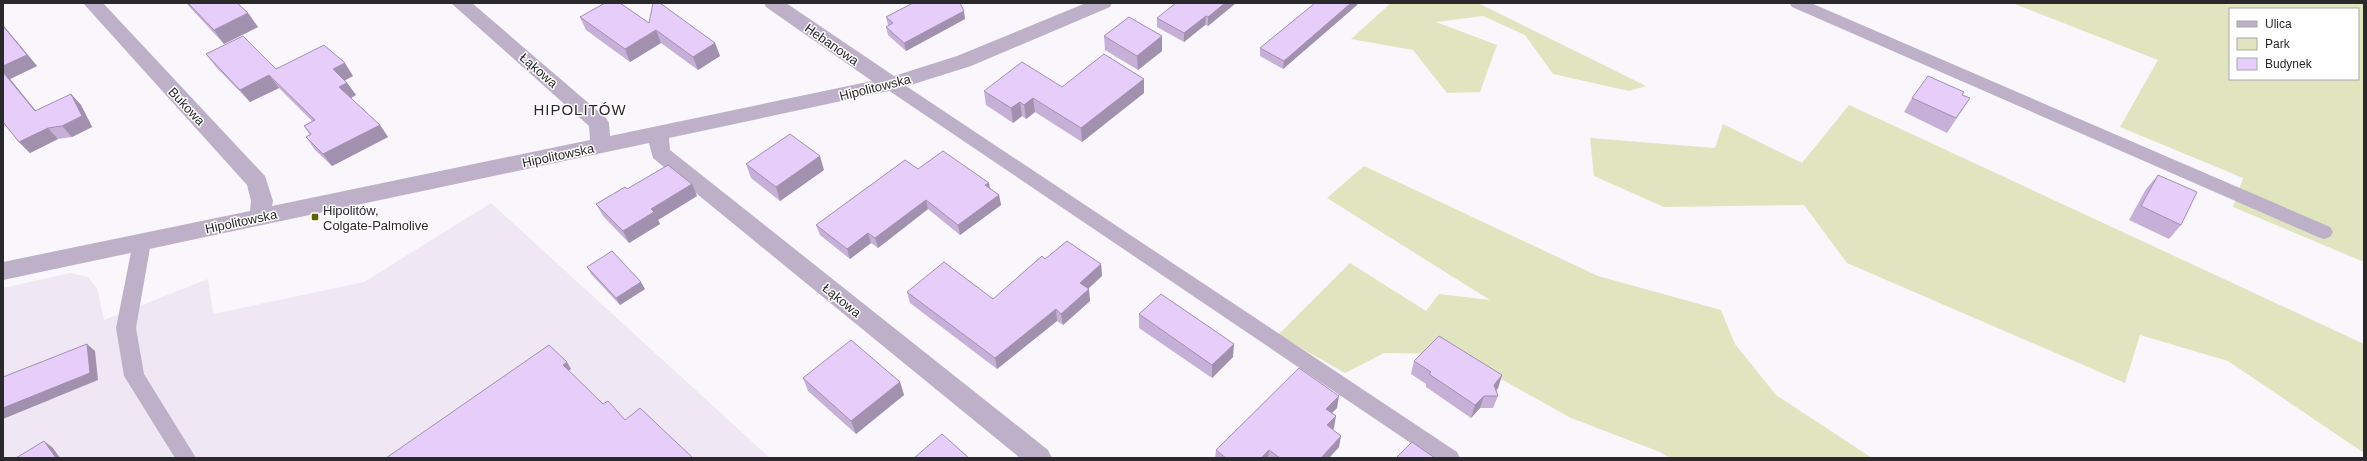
<svg xmlns="http://www.w3.org/2000/svg" width="2367" height="461" font-family="Helvetica,sans-serif">
  <style>
    .built { fill: #efe8f4 }
    .green { fill: #e0e5bf; fill-rule: evenodd }
    .lines { fill: none; stroke-linecap: round; stroke-linejoin: round }
    .service { fill: #beb0c8; fill-rule: evenodd }
    .minor { fill: #beb0c8; fill-rule: evenodd }
    .wall { fill: #c7b0d7 }
    .shaded-wall { fill: #a290af }
    .building { fill: #e7cdfa; stroke: #a290af }
    .poi-dot { fill: #606400; stroke: #fff; stroke-width: 1.5 }
    .labels { text-anchor: middle; stroke-width: 3; stroke-linejoin: round; paint-order: stroke }
    .street-label { font-size: 13px; fill: #29282a; stroke: #fff }
    .poi-label { font-size: 13px; fill: #29282a; stroke: #fff; text-anchor: start }
    .quarter-label { font-size: 15px; letter-spacing: 1px; fill: #29282a; stroke: #fff }
  </style>
  <rect width="100%" height="100%" fill="#f9f6fc"/>
  <path class="built" d="M 491,203 L 770,458 L 3,458 L 3,288 L 70,273 L 88,277 L 97,288 L 104,320 L 208,279 L 213,314 L 364,282 Z"/>
  <g class="green">
    <path d="M 1391,3 L 1478,3 L 1646,86 L 1629,91 L 1553,74 L 1525,35 L 1483,16 L 1436,22 L 1497,45 L 1480,92 L 1447,93 L 1413,50 L 1351,39 Z"/>
    <path d="M 2012,3 L 2364,3 L 2364,262 L 2233,207 L 2243,178 L 2120,127 L 2158,60 ZM 2230,9 L 2358,9 L 2358,79 L 2230,79 Z"/>
    <path d="M 1849,105 L 2364,344 L 2364,453 L 2228,361 L 2140,335 L 2125,383 L 1847,263 L 1804,205 L 1664,207 L 1594,176 L 1590,138 L 1715,148 L 1723,124 L 1802,163 Z"/>
    <path d="M 1364,166 L 1598,276 L 1721,310 L 1735,344 L 1776,395 L 1872,458 L 1670,458 L 1660,452 L 1571,418 L 1456,354 L 1384,353 L 1345,373 L 1278,335 L 1350,263 L 1426,311 L 1439,294 L 1490,300 L 1327,198 Z"/>
  </g>
  <g class="lines">
    <g class="service">
      <path d="M 1789,3 L 1811,3 L 2330,227 L 2333,232 L 2330,237 L 2324,239 L 2318,237 L 1792,7 Z"/>
      <path d="M 891,78 L 897,80 L 1457,452 L 1460,458 L 1433,458 L 885,88 L 883,84 L 885,80 Z"/>
      <path d="M 142,235 L 148,237 L 151,242 L 136,328 L 144,374 L 196,458 L 175,458 L 124,376 L 116,328 L 133,242 L 136,237 Z"/>
    </g>
    <path class="minor" d="M 83,3 L 103,3 L 265,176 L 273,201 L 272,206 L 590,140 L 589,126 L 451,3 L 472,3 L 606,118 L 609,123 L 610,136 L 872,81 L 766,7 L 764,3 L 786,3 L 894,76 L 957,56 L 1086,3 L 1112,3 L 1110,7 L 971,66 L 898,89 L 669,138 L 670,150 L 1048,450 L 1052,458 L 1020,458 L 653,158 L 649,143 L 3,280 L 3,262 L 250,211 L 251,201 L 247,185 Z"/>
  </g>
  <g class="wall">
    <path d="M 186,3 L 237,3 L 248,13 L 258,27 L 224,44 Z"/>
    <path d="M 1236,3 L 1208,26 L 1205,25 L 1184,42 L 1157,27 L 1157,18 Z"/>
    <path d="M 1315,3 L 1358,3 L 1357,5 L 1283,69 L 1260,56 L 1260,48 Z"/>
    <path d="M 580,17 L 649,23 L 715,43 L 720,56 L 698,70 L 661,43 L 630,62 L 586,30 Z"/>
    <path d="M 886,17 L 965,19 L 906,51 L 888,35 L 886,27 L 889,26 L 888,25 Z"/>
    <path d="M 3,25 L 37,66 L 10,79 L 36,111 L 71,94 L 81,105 L 92,127 L 72,137 L 58,139 L 30,153 L 19,142 L 3,122 Z"/>
    <path d="M 1104,36 L 1162,36 L 1162,51 L 1138,70 L 1105,50 Z"/>
    <path d="M 206,54 L 276,69 L 353,76 L 345,80 L 356,95 L 351,98 L 380,125 L 388,137 L 332,166 L 315,150 L 306,137 L 310,135 L 304,126 L 312,121 L 279,88 L 250,102 L 216,67 Z"/>
    <path d="M 1144,79 L 1144,93 L 1082,142 L 1035,112 L 1026,119 L 1022,116 L 1013,123 L 986,105 L 984,91 L 1062,87 Z"/>
    <path d="M 1962,95 L 1970,98 L 1947,133 L 1904,112 L 1912,98 Z"/>
    <path d="M 746,164 L 824,170 L 780,201 L 751,178 Z"/>
    <path d="M 918,169 L 989,183 L 990,188 L 999,195 L 1001,205 L 960,235 L 928,209 L 878,248 L 871,243 L 850,259 L 820,235 L 816,225 Z"/>
    <path d="M 2158,175 L 2181,225 L 2169,239 L 2129,220 L 2146,189 Z"/>
    <path d="M 627,189 L 697,196 L 658,220 L 660,224 L 629,243 L 603,216 L 596,204 Z"/>
    <path d="M 1045,259 L 1101,264 L 1102,276 L 1088,289 L 1090,301 L 1063,325 L 1057,321 L 997,369 L 910,303 L 907,292 L 993,299 Z"/>
    <path d="M 587,267 L 645,289 L 620,305 L 591,274 Z"/>
    <path d="M 1139,314 L 1233,357 L 1212,378 L 1139,328 Z"/>
    <path d="M 1414,361 L 1502,375 L 1498,388 L 1496,391 L 1498,396 L 1493,408 L 1480,408 L 1471,418 L 1426,387 L 1426,384 L 1411,374 Z"/>
    <path d="M 803,378 L 900,382 L 904,395 L 856,434 L 808,391 Z"/>
    <path d="M 1337,408 L 1331,413 L 1334,428 L 1333,429 L 1339,447 L 1329,458 L 1215,458 L 1216,450 Z"/>
  </g>
  <g class="shaded-wall">
    <path d="M 1225,3 L 1236,3 L 1208,26 L 1208,17 Z"/>
    <path d="M 1351,3 L 1358,3 L 1357,5 L 1283,69 L 1284,61 Z"/>
    <path d="M 964,11 L 965,19 L 906,51 L 904,43 Z"/>
    <path d="M 248,13 L 258,27 L 224,44 L 214,30 Z"/>
    <path d="M 1206,16 L 1205,25 L 1184,42 L 1184,33 Z"/>
    <path d="M 3,25 L 37,66 L 10,79 L 45,122 L 35,111 L 3,72 Z"/>
    <path d="M 656,30 L 661,43 L 630,62 L 625,49 Z"/>
    <path d="M 1162,36 L 1162,51 L 1138,70 L 1137,56 Z"/>
    <path d="M 715,43 L 720,56 L 698,70 L 693,57 Z"/>
    <path d="M 345,63 L 353,76 L 342,82 L 333,69 Z"/>
    <path d="M 269,75 L 279,88 L 250,102 L 240,90 Z"/>
    <path d="M 1144,79 L 1144,93 L 1082,142 L 1081,128 Z"/>
    <path d="M 347,83 L 356,95 L 347,100 L 339,87 Z"/>
    <path d="M 71,94 L 81,105 L 92,127 L 72,137 L 62,126 Z"/>
    <path d="M 1033,98 L 1035,112 L 1026,119 L 1024,105 Z"/>
    <path d="M 1020,102 L 1022,116 L 1013,123 L 1011,108 Z"/>
    <path d="M 380,125 L 388,137 L 332,166 L 323,154 Z"/>
    <path d="M 48,128 L 58,139 L 30,153 L 19,142 Z"/>
    <path d="M 820,156 L 824,170 L 780,201 L 776,187 Z"/>
    <path d="M 989,183 L 990,192 L 985,185 Z"/>
    <path d="M 692,184 L 697,196 L 658,220 L 660,224 L 629,243 L 623,231 L 651,209 Z"/>
    <path d="M 999,195 L 1001,205 L 960,235 L 958,225 Z"/>
    <path d="M 926,200 L 928,209 L 878,248 L 875,238 Z"/>
    <path d="M 868,233 L 871,243 L 850,259 L 847,249 Z"/>
    <path d="M 1101,264 L 1102,276 L 1081,295 L 1080,283 Z"/>
    <path d="M 641,282 L 645,289 L 620,305 L 616,298 Z"/>
    <path d="M 1089,289 L 1090,301 L 1063,325 L 1061,314 Z"/>
    <path d="M 1056,309 L 1057,321 L 997,369 L 995,358 Z"/>
    <path d="M 87,344 L 95,351 L 98,380 L 3,419 L 3,408 Z"/>
    <path d="M 1234,344 L 1233,357 L 1212,378 L 1212,365 Z"/>
    <path d="M 567,362 L 571,369 L 567,372 L 563,365 Z"/>
    <path d="M 1502,375 L 1498,388 L 1492,396 L 1494,385 Z"/>
    <path d="M 900,382 L 904,395 L 856,434 L 851,421 Z"/>
    <path d="M 1339,396 L 1337,408 L 1324,421 L 1326,409 Z"/>
    <path d="M 1484,396 L 1480,408 L 1471,418 L 1475,405 Z"/>
    <path d="M 1336,416 L 1334,428 L 1325,436 L 1327,425 Z"/>
    <path d="M 1341,436 L 1339,447 L 1329,458 L 1321,458 Z"/>
    <path d="M 44,441 L 53,448 L 60,458 L 56,458 Z"/>
    <path d="M 1269,450 L 1268,458 L 1261,458 Z"/>
  </g>
  <g class="building">
    <path d="M 188,3 L 237,3 L 248,13 L 214,30 Z"/>
    <path d="M 605,3 L 620,3 L 649,23 L 653,3 L 660,3 L 715,43 L 693,57 L 656,30 L 625,49 L 580,17 Z"/>
    <path d="M 913,3 L 960,3 L 964,11 L 904,43 L 886,27 L 893,23 L 886,17 Z"/>
    <path d="M 1176,3 L 1225,3 L 1208,17 L 1206,16 L 1184,33 L 1157,18 Z"/>
    <path d="M 1315,3 L 1351,3 L 1284,61 L 1260,48 Z"/>
    <path d="M 1129,17 L 1162,36 L 1137,56 L 1104,36 Z"/>
    <path d="M 3,26 L 27,55 L 3,66 Z"/>
    <path d="M 243,36 L 276,69 L 324,45 L 345,63 L 333,69 L 347,83 L 339,87 L 380,125 L 323,154 L 306,137 L 311,134 L 304,126 L 315,120 L 269,75 L 240,90 L 206,54 Z"/>
    <path d="M 1104,54 L 1144,79 L 1081,128 L 1033,98 L 1024,105 L 1020,102 L 1011,108 L 984,91 L 1022,62 L 1062,87 Z"/>
    <path d="M 3,72 L 35,111 L 71,94 L 82,116 L 62,126 L 48,128 L 19,142 L 3,122 Z"/>
    <path d="M 1928,76 L 1964,92 L 1962,95 L 1970,98 L 1956,118 L 1912,98 Z"/>
    <path d="M 790,134 L 820,156 L 776,187 L 746,164 Z"/>
    <path d="M 943,151 L 989,183 L 985,185 L 999,195 L 958,225 L 926,200 L 875,238 L 868,233 L 847,249 L 816,225 L 905,160 L 918,169 Z"/>
    <path d="M 668,165 L 692,184 L 651,209 L 654,212 L 623,231 L 596,204 L 625,187 L 627,189 Z"/>
    <path d="M 2158,175 L 2197,192 L 2181,225 L 2141,206 Z"/>
    <path d="M 1067,241 L 1101,264 L 1080,283 L 1089,289 L 1061,314 L 1056,309 L 995,358 L 907,292 L 944,262 L 993,299 L 1042,256 L 1045,259 Z"/>
    <path d="M 612,251 L 641,282 L 616,298 L 587,267 Z"/>
    <path d="M 1161,294 L 1234,344 L 1212,365 L 1139,314 Z"/>
    <path d="M 1439,336 L 1502,375 L 1494,385 L 1498,396 L 1484,396 L 1475,405 L 1429,374 L 1431,372 L 1414,361 Z"/>
    <path d="M 851,340 L 900,382 L 851,421 L 803,378 Z"/>
    <path d="M 87,344 L 90,373 L 3,408 L 3,377 Z"/>
    <path d="M 549,345 L 567,362 L 563,365 L 603,404 L 608,401 L 625,420 L 640,408 L 693,458 L 386,458 Z"/>
    <path d="M 1299,368 L 1339,396 L 1326,409 L 1336,416 L 1327,425 L 1341,436 L 1321,458 L 1280,458 L 1269,450 L 1261,458 L 1226,458 L 1216,450 Z"/>
    <path d="M 942,434 L 969,458 L 914,458 Z"/>
    <path d="M 44,441 L 56,458 L 16,458 Z"/>
    <path d="M 1412,442 L 1435,458 L 1396,458 Z"/>
  </g>
  <rect class="poi-dot" x="311" y="213" width="8" height="8" rx="2"/>
  <g class="labels">
    <g class="street-label">
      <text transform="translate(832 44) rotate(35)" y="5">Hebanowa</text>
      <text transform="translate(539 70) rotate(41)" y="5">Łąkowa</text>
      <text transform="translate(875 87) rotate(-14)" y="5">Hipolitowska</text>
      <text transform="translate(187 106) rotate(47)" y="5">Bukowa</text>
      <text transform="translate(558 155) rotate(-12)" y="5">Hipolitowska</text>
      <text transform="translate(241 221) rotate(-12)" y="5">Hipolitowska</text>
      <text transform="translate(842 300) rotate(39)" y="5">Łąkowa</text>
    </g>
    <g class="poi-label">
      <text x="323" y="215">Hipolitów,<tspan x="323" dy="15">Colgate-Palmolive</tspan></text>
    </g>
    <g class="quarter-label">
      <text x="580" y="115">HIPOLITÓW</text>
    </g>
  </g>
  <rect width="2367" height="461" fill="none" stroke="#29282a" stroke-width="8"/>
  <rect x="2229" y="8" width="130" height="72" fill="#ffffff" stroke="#a9a9aa"/>
  <rect x="2237" y="21" width="20" height="6" fill="#beb0c8" stroke="#a9a9aa"/>
  <text x="2265" y="28" font-size="12" fill="#29282a">Ulica</text>
  <rect x="2237" y="38" width="20" height="12" fill="#e0e5bf" stroke="#a9a9aa"/>
  <text x="2265" y="48" font-size="12" fill="#29282a">Park</text>
  <rect x="2237" y="58" width="20" height="12" fill="#e7cdfa" stroke="#a9a9aa"/>
  <text x="2265" y="68" font-size="12" fill="#29282a">Budynek</text>
</svg>
